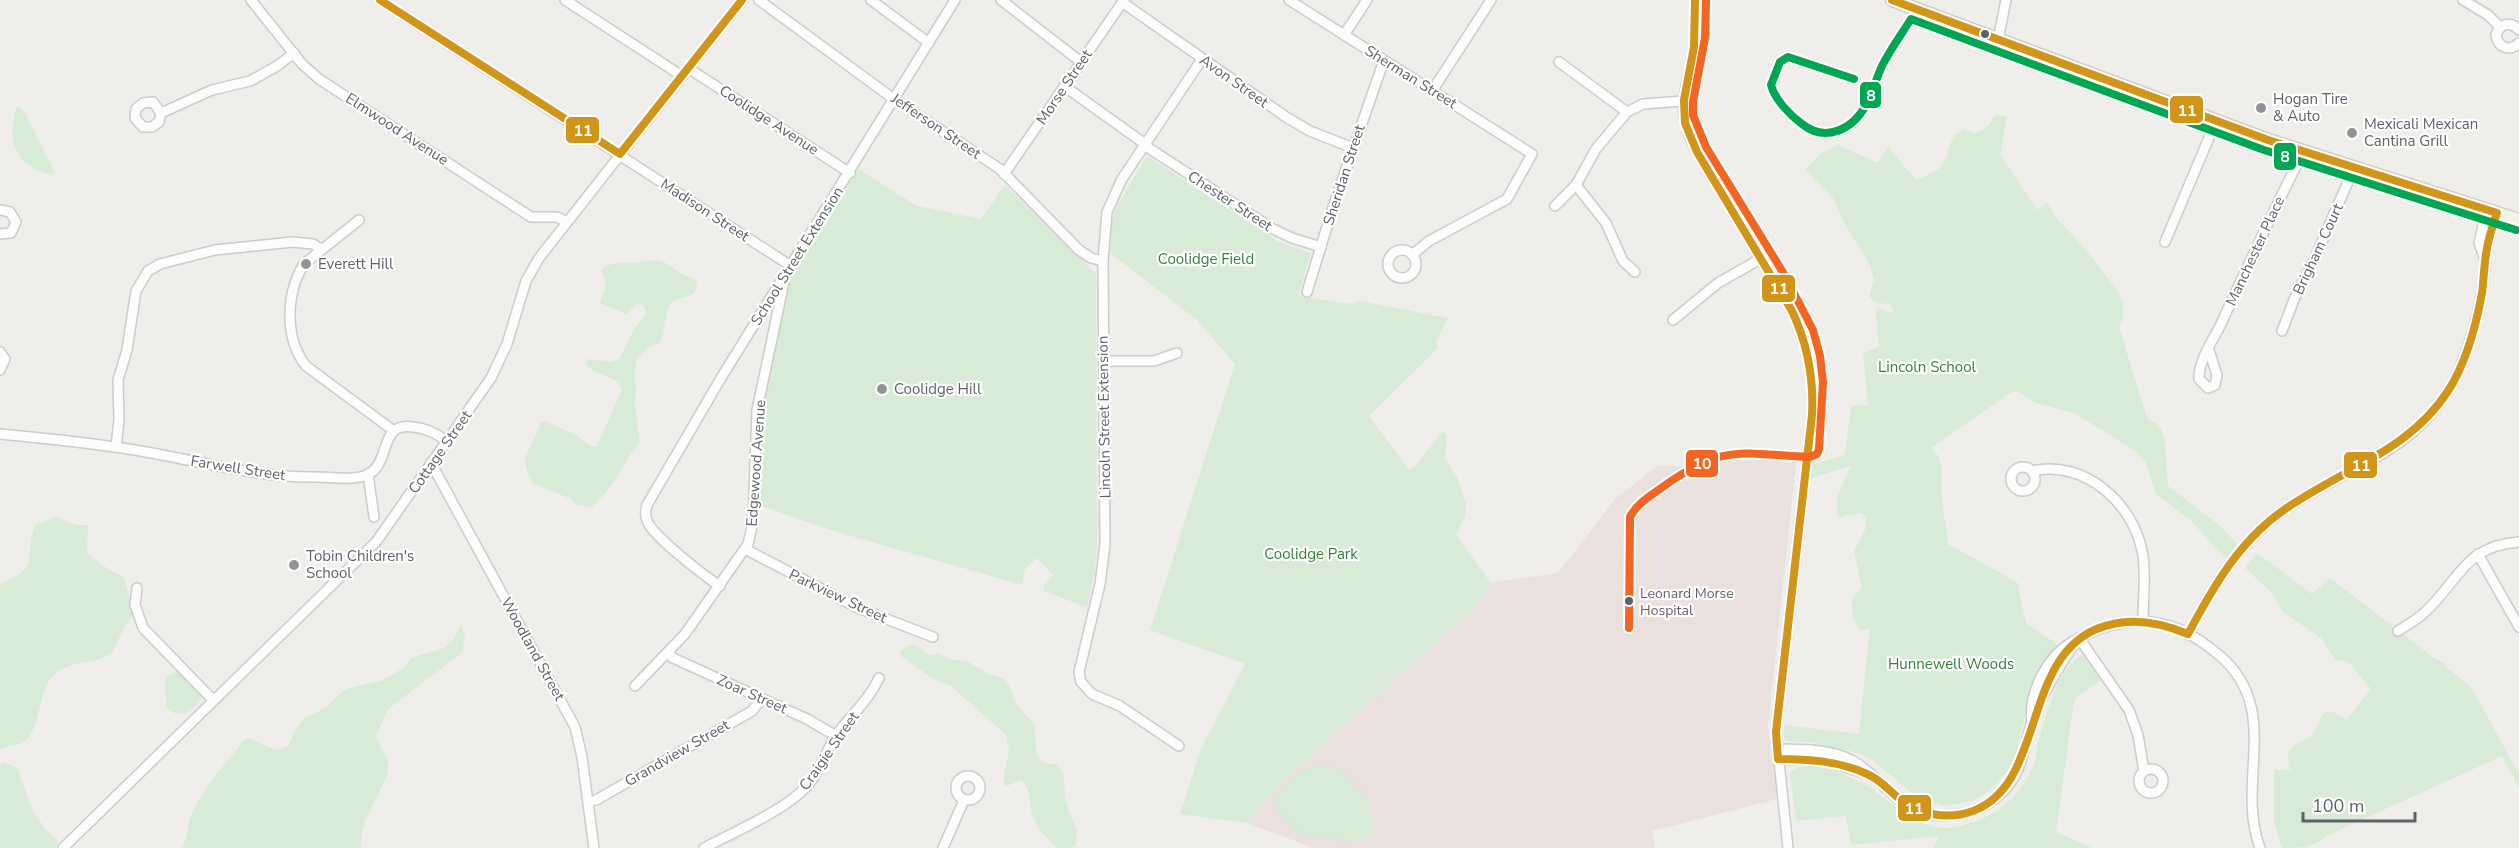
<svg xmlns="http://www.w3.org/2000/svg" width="2519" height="848" font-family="'Nunito Sans',sans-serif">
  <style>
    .medical { fill: #eae0de }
    .green { fill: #d8ebd6 }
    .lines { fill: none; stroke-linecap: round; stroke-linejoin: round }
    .minor-casing { stroke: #cbcccc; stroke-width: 12 }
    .major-casing { stroke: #d7ceb8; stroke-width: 15 }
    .minor { stroke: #fdfcfc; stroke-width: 9 }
    .major { stroke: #f4f2e9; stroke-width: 12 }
    .bus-1-casing { stroke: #fff; stroke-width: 12 }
    .bus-2-casing { stroke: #fff; stroke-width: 12 }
    .bus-3-casing { stroke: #fff; stroke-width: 12 }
    .bus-1 { stroke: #d1951a; stroke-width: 8 }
    .bus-2 { stroke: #00a651; stroke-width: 8 }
    .bus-3 { stroke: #f26522; stroke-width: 8 }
    .bus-dot { fill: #5f6368; stroke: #fff; stroke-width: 2 }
    .poi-dot { fill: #919496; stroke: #fff; stroke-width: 2 }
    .labels { text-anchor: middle; stroke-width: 4.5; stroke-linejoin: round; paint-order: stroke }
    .bus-label { font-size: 14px; fill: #5f6368; stroke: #fff; text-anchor: start }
    .street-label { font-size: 15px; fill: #5f6368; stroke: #fff }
    .poi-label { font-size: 15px; fill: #5f6368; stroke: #fff; text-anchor: start }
    .park-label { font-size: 15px; fill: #348238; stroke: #fff }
    .line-badge { stroke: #fff; stroke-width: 2 }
    .badge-label { font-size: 16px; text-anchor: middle; font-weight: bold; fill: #fff }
  </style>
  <rect width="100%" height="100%" fill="#efeeea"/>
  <path class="medical" d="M 1745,452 L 1797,454 L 1768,726 L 1777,799 L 1652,831 L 1655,848 L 1314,848 L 1246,823 L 1280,783 L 1475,607 L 1491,583 L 1558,573 L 1615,499 L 1659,465 L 1690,467 L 1713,455 Z"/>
  <g class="green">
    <path d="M 18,106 L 25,113 L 54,171 L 52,175 C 15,166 7,144 16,108 Z"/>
    <path d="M 1996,114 L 2007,117 L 2000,154 L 2037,210 L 2047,203 L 2059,221 L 2081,244 L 2115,287 L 2123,302 L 2123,317 L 2119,327 L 2147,418 C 2151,420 2156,423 2159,426 C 2168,437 2166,472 2168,486 L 2218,524 L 2237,544 L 2226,559 L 2191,521 L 2156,494 L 2145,461 L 2134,450 L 2074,413 L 2036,403 L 2017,391 L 2010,393 L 1931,448 L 1939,457 L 1942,471 L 1941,492 L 1948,544 L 2017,582 L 2026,623 L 2057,644 L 2041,670 L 2031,693 L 2015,756 L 2007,772 L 1989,791 L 1975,800 L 1944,806 L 1918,799 L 1874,761 L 1858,753 L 1811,742 L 1790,742 L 1784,737 L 1784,725 L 1859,734 L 1870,628 L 1861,631 C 1855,624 1849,608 1853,598 C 1854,594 1859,593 1862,588 L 1854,551 L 1865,530 L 1866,519 L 1861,513 L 1843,516 L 1840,519 C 1830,502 1844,482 1851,466 L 1811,478 L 1813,464 L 1845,455 L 1851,406 L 1868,405 L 1863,354 L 1879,346 L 1876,316 L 1877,308 L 1894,313 L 1890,303 L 1880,304 L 1869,297 L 1874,280 L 1870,265 L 1843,221 L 1833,198 L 1805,170 L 1820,154 L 1838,145 L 1878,163 L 1888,147 L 1918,182 L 1918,179 C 1953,166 1941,161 1955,134 L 1965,129 L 1975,134 L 1988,126 Z"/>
    <path d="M 1147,156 L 1279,242 L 1311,253 L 1298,296 L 1353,304 L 1360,301 L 1448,318 L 1436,342 L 1438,348 L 1369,416 L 1409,470 L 1417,464 L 1443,431 L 1447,435 L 1445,459 L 1457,477 L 1466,504 L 1465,516 L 1456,535 L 1491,583 L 1475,607 L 1280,783 L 1246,823 L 1180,814 L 1201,749 L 1245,664 L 1150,630 L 1235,364 L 1197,320 L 1110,253 L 1112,220 L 1118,204 Z"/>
    <path d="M 858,169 L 917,206 L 981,219 L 1005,185 L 1096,274 L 1097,544 L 1095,572 L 1087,607 L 1043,591 L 1044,585 L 1053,575 L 1037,558 L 1025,569 L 1022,585 C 934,558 845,538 760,505 L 758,474 L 762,403 L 791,276 Z"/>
    <path d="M 656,260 C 675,264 675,274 696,279 L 697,285 L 694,293 C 688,297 682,297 676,300 C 663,306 666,330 661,342 L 648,348 L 637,359 L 634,374 L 636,387 L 635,407 L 640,443 C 629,453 625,464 618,476 C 611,487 601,498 592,507 L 577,505 L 571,499 L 533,483 C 517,455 531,452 540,424 L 544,421 L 576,435 L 592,447 L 597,446 L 622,389 C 614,373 597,377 585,364 L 587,359 L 612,362 L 620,358 L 634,329 L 647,313 L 643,305 L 637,304 L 627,314 L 600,303 L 606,285 L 601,270 C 616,257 637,265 656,260 Z"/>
    <path d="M 56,517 L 76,525 L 88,525 L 87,553 L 109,570 L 124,577 C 125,587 134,606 133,612 C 131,619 125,626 122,632 C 118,639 116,648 111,653 C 93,667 66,657 49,681 C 38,698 39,735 22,743 C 16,746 7,746 0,749 L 0,584 C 43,566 23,560 35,525 Z"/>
    <path d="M 2257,553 L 2312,594 L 2330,578 L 2434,658 L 2443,662 L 2446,667 L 2471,687 L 2519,774 L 2519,787 L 2502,756 L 2326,836 C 2313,848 2300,848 2282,848 L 2274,822 L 2274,770 L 2290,770 C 2282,741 2300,747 2312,734 C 2317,729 2319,720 2324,713 L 2332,711 L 2346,720 L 2371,689 L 2351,665 L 2344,660 L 2336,661 L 2321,638 L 2284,613 L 2271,592 L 2245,568 Z"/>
    <path d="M 461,625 L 465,637 L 462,653 L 388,709 L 376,737 C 379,745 386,754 388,763 C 392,782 357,818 361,848 L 182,848 C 188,838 187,827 191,816 C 202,789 225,765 243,741 L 250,738 L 275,750 L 288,746 L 297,727 L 304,719 L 328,706 L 337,696 L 346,689 L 383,680 L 405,667 L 411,658 L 444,648 L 453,640 Z"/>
    <path d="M 910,645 L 916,645 L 929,655 L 937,653 L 952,660 L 967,661 L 988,674 L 1002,678 L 1009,685 L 1016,704 L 1035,725 L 1036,754 L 1044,763 L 1057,765 L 1064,774 L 1065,800 L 1077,831 L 1076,844 L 1070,848 L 1058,848 C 1047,840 1038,829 1033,817 C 1029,804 1031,788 1021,780 L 1007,786 L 1004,784 L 1004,775 L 1009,751 L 1006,735 L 951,686 L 933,679 L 901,656 L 900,652 Z"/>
    <path d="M 2081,656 L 2088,657 L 2104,678 L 2074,699 L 2056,832 L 2092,848 L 1933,848 L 1940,836 L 1851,845 L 1846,816 L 1796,821 L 1790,773 C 1809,755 1851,776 1870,788 C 1895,805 1920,833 1954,827 C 1990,821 2019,800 2033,766 C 2037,757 2037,748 2039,739 C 2044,720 2050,701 2058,683 C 2064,672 2070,662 2081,656 Z"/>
    <path d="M 177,671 L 188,677 L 203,695 C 195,712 182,721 166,708 C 169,696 162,688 167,676 Z"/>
    <path d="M 4,762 L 17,768 L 33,811 L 46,830 L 57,840 L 56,848 L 0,848 L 0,764 Z"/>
    <path d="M 1319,765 L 1342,770 L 1368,801 L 1373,826 L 1372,833 L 1363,842 L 1350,842 L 1297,833 L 1275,808 C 1277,783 1297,771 1319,765 Z"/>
  </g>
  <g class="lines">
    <g class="minor-casing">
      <g id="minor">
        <path d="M 251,0 L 302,64 L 319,79 L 531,217 L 557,217 L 567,222"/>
        <path d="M 380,0 L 791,266"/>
        <path d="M 565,0 L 682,76"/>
        <path d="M 759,0 L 895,100 L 1000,169 L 1079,250 L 1091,258 L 1103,261"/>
        <path d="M 871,0 L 929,43"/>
        <path d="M 1001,0 L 1081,62"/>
        <path d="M 1289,0 L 1532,154 L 1507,199 L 1429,241 L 1412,255"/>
        <path d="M 1695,0 C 1695,16 1696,32 1694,47 C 1687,93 1673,107 1697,152 L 1792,311 C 1809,345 1815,378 1812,415 L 1776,732 L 1788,848"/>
        <path d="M 2463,0 L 2488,15 L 2500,27"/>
        <path d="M 1122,2 L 1286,117 L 1310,131 L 1353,148"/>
        <path d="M 2519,30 C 2511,21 2500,23 2496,35 C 2498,48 2510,52 2519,43"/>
        <path d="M 1344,35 L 1367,0"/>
        <path d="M 1998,40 L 2006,0"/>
        <path d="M 1559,62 L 1627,112"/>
        <path d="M 688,68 L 850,173"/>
        <path d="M 1064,86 L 1145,144"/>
        <path d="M 1432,91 L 1491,0"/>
        <path d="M 161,113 L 159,122 L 152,127 L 143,127 L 135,118 L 136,109 L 143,103 L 153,102 L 161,113 L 212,90 L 250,81 L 277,66 L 294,53"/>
        <path d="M 1144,145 L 1273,229 L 1292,238 L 1321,247"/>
        <path d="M 1004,174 L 1124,0"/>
        <path d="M 1576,185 L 1606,223 L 1623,261 L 1635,272"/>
        <path d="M 1555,206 L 1576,185 L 1596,149 L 1627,112 L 1643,104 L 1682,101"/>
        <path d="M 0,210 L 10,212 L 16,222 L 11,233 L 0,234"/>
        <path d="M 359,220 L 304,264 C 286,293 284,338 306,366 L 394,431"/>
        <path d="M 2165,242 L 2216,121"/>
        <circle cx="1402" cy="264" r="14"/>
        <path d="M 2485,260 L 2479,243 L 2487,209"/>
        <path d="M 1307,292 L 1333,207 L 1384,60"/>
        <path d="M 1673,320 L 1718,283 L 1762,258"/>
        <path d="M 2282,331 L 2295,297 L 2315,258 L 2354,168"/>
        <path d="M 2209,350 L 2217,375 L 2215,385 L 2208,388 L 2199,379 C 2198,362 2213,340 2221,324 C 2245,271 2270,219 2296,166 L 2301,152"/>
        <path d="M 0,352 L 5,359 L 0,370"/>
        <path d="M 1104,361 L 1154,361 L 1177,353"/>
        <path d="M 0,434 C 49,439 97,443 146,452 C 203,462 259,478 317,477 C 332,477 359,482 372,472 C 390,458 380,422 413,427 C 426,428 436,433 447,441"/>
        <path d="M 116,447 L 119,420 L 118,380 L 127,350 L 136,291 L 148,271 L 160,264 L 215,250 L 293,242 L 313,244 L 321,249"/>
        <path d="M 431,463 L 575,727 L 582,757 L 594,848"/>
        <circle cx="2023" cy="479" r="12"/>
        <path d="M 2032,471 C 2085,459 2135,504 2143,556 C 2146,577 2143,600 2143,621"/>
        <path d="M 368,474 L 374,517"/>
        <path d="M 745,549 L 858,608 L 933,637"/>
        <path d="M 2478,554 L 2519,627"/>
        <path d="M 720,586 C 703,575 657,539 648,523 C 645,517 645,511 647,505 L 721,378 L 955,0"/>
        <path d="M 137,588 L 135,605 L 143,628 L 213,700"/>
        <path d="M 2398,631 C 2407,625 2417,620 2425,612 C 2460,580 2464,546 2519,542"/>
        <path d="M 2188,634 C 2212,588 2238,543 2281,512 C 2341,469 2406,458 2448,391 C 2468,358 2484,299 2485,261 C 2485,246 2493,227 2497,213"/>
        <path d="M 2079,638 L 2129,710 L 2138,735 L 2144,771"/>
        <path d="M 668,653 L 673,658 L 807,719 L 836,736"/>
        <path d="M 635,686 L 685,634 L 748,544 L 753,522 L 757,410 L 784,282"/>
        <path d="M 2032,723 C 2028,693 2047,657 2072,642 C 2107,622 2142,614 2181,630 C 2194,636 2207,645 2219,655 C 2283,709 2235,781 2260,848"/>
        <path d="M 1179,746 L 1120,706 L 1092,694 L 1081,682 L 1079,672 L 1100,584 L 1105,544 L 1103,261 L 1107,212 L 1122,179 L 1202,59"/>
        <path d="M 1777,749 C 1801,749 1832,749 1853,761 C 1873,772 1887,792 1906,804 C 1941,827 1988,814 2011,782 C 2024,763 2025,742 2032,722 C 2043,693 2058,667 2076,642"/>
        <path d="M 1778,759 L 1826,761 L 1864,773"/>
        <circle cx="2151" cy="781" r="12"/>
        <circle cx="968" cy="788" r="12"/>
        <path d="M 588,802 L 596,800 L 752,711 L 762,699"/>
        <path d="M 63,848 L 376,542 L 491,378 L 507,344 L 526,281 L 539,258 L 742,0"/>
        <path d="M 704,848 C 734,832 786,810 807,786 C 821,771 826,750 837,734 C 851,715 869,700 879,678"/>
        <path d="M 943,848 L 964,800"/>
      </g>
    </g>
    <g class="major-casing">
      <path id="major" d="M 1892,0 L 2268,140 L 2519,220"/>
    </g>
    <use href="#minor" class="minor"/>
    <use href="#major" class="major"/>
    <g class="bus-1-casing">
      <g id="bus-1">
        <path d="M 380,0 L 620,154 L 742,0"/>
        <path d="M 1695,0 L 1694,47 L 1684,100 L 1685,123 L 1697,152 L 1792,311 C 1808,345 1814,378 1812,415 L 1776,732 L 1778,759 C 1809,759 1839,761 1867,774 C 1879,779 1887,788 1896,796 C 1917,814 1946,821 1973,811 C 2050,783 2018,643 2113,624 C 2139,618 2164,624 2188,634 C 2212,589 2238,543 2281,512 C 2337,471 2408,453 2448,391 C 2466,363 2476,326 2482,293 C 2484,278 2484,263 2487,248 C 2489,236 2493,225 2497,213 L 2268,140 L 1892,0"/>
      </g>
    </g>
    <g class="bus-2-casing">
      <path id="bus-2" d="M 1854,79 L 1788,57 L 1780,62 L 1771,85 C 1775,100 1790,115 1802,124 C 1826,143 1853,129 1866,105 C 1873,92 1876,79 1882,66 C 1890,50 1901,35 1911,19 L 2264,150 L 2516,230"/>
    </g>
    <g class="bus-3-casing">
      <path id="bus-3" d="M 1629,628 L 1630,517 C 1637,503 1652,495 1664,486 C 1725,443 1741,454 1810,457 L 1817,454 L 1819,449 L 1823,382 L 1820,356 L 1813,330 L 1784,274 L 1706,147 L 1693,115 L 1693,102 L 1705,38 L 1706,0"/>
    </g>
    <use href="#bus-1" class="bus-1"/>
    <use href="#bus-2" class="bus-2"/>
    <use href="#bus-3" class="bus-3"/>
  </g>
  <g class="bus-dot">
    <circle cx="1985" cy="34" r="5"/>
    <circle cx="1629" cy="601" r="5"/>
  </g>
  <g class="poi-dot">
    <circle cx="2261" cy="108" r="6"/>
    <circle cx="2352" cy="133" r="6"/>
    <circle cx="306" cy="264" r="6"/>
    <circle cx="882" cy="389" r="6"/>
    <circle cx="294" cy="565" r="6"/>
  </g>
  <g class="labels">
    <g class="bus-label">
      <text x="1640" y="598">Leonard Morse<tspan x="1640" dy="17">Hospital</tspan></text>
    </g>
    <g class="street-label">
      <text transform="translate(1411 77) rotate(32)" y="5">Sherman Street</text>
      <text transform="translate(1234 81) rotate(35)" y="5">Avon Street</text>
      <text transform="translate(1064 87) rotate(-56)" y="5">Morse Street</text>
      <text transform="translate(769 120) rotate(33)" y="5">Coolidge Avenue</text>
      <text transform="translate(936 126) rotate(34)" y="5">Jefferson Street</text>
      <text transform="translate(397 129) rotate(33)" y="5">Elmwood Avenue</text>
      <text transform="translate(1344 175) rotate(-72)" y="5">Sheridan Street</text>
      <text transform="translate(1230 201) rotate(33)" y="5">Chester Street</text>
      <text transform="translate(705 210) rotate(33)" y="5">Madison Street</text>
      <text transform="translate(2318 249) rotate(-65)" y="5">Brigham Court</text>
      <text transform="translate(2255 251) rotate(-65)" y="5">Manchester Place</text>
      <text transform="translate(797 256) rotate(-58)" y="5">School Street Extension</text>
      <text transform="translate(1104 417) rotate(-91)" y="5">Lincoln Street Extension</text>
      <text transform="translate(440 452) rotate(-55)" y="5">Cottage Street</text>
      <text transform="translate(756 463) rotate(-86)" y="5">Edgewood Avenue</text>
      <text transform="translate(238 468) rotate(9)" y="5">Farwell Street</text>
      <text transform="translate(838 596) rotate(25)" y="5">Parkview Street</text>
      <text transform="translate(533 649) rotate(61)" y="5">Woodland Street</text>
      <text transform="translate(752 694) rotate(24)" y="5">Zoar Street</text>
      <text transform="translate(829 751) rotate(-55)" y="5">Craigie Street</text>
      <text transform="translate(677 753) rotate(-30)" y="5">Grandview Street</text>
    </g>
    <g class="poi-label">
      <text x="2273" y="104">Hogan Tire<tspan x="2273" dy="17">&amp; Auto</tspan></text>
      <text x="2364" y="129">Mexicali Mexican<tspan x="2364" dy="17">Cantina Grill</tspan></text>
      <text x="318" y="269">Everett Hill</text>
      <text x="894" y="394">Coolidge Hill</text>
      <text x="306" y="561">Tobin Children's<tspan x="306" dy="17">School</tspan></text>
    </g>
    <g class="park-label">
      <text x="1206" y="264">Coolidge Field</text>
      <text x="1927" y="372">Lincoln School</text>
      <text x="1311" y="559">Coolidge Park</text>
      <text x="1951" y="669">Hunnewell Woods</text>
    </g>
  </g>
  <g class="line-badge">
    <rect x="1859" y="81" width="23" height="28" rx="6" fill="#00a651"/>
    <rect x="2169" y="95" width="35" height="29" rx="6" fill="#d1951a"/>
    <rect x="565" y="116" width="35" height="28" rx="6" fill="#d1951a"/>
    <rect x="2273" y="142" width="24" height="29" rx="6" fill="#00a651"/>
    <rect x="1761" y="274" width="35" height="29" rx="6" fill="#d1951a"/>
    <rect x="1685" y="449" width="34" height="29" rx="6" fill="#f26522"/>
    <rect x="2343" y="451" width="35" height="28" rx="6" fill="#d1951a"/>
    <rect x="1897" y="794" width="35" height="28" rx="6" fill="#d1951a"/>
  </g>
  <g class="badge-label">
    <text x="1871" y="101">8</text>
    <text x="2187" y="116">11</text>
    <text x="583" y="136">11</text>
    <text x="2285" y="162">8</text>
    <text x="1779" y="294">11</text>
    <text x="1702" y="469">10</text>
    <text x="2361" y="471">11</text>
    <text x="1914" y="814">11</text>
  </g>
  <path d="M2303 812v9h112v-9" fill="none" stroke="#5f6368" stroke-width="3"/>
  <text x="2312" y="812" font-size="18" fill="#5f6368" stroke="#ffffff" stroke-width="4.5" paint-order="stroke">100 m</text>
</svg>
